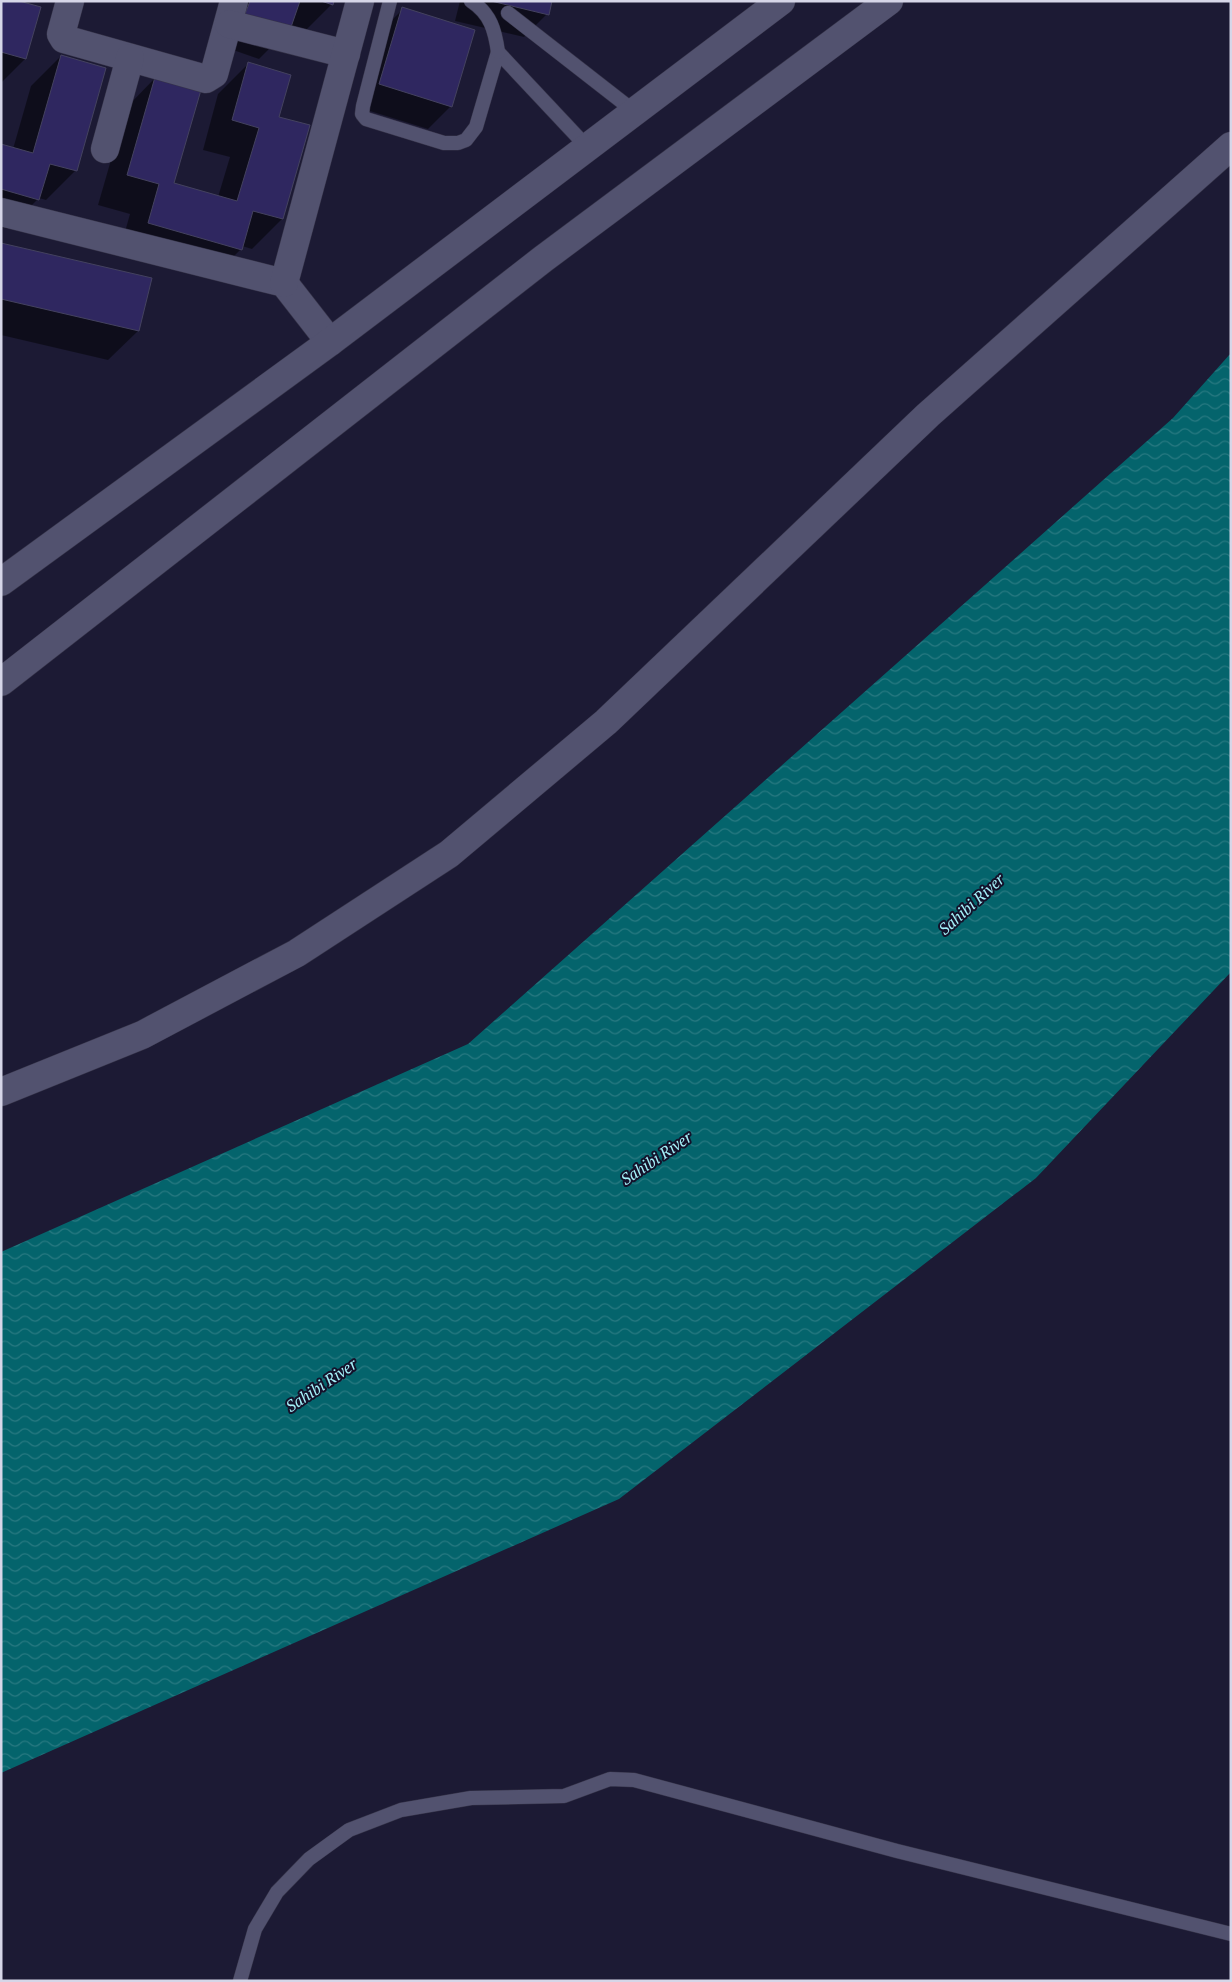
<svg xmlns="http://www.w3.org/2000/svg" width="1232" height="1982" font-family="'PT Serif',serif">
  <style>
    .water { fill: url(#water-waves) }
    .shadow { fill: #0007 }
    .building { fill: #2f2760; stroke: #44425f }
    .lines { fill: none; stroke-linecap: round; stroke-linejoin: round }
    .service-casing { stroke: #353348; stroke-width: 15 }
    .minor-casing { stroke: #353348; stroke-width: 29 }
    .tertiary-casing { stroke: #353348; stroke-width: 29 }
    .service { stroke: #52526f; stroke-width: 14 }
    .minor { stroke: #52526f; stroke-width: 28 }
    .tertiary { stroke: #52526f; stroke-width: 28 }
    .labels { text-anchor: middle; stroke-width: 4; stroke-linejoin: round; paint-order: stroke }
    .water-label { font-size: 16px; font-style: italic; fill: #a4f1f9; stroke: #14112a }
  </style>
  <defs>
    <pattern id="water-waves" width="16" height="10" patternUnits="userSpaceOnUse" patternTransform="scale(1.25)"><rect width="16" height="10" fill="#04646c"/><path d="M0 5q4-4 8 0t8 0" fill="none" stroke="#287981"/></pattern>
  </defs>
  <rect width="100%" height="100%" fill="#1c1a34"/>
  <path class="water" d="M 1231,353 L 1231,972 L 1036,1178 L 619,1499 L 1,1773 L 1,1252 L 468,1044 L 1173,418 Z"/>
  <g class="shadow">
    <path d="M 1,1 L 25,59 L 1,83 Z"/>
    <path d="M 231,1 L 333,1 L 332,4 L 302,34 L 288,30 L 259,59 L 216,44 Z"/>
    <path d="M 460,1 L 550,1 L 547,14 L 524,37 L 455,21 Z"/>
    <path d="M 403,9 L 451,106 L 428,129 L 357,107 L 380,32 Z"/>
    <path d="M 61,56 L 76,170 L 46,200 L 39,198 L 8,229 L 1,227 L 1,145 L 13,149 L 31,86 Z"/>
    <path d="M 248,64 L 278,118 L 308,126 L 282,219 L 252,249 L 242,246 L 241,249 L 211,279 L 119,253 L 130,214 L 98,205 L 126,108 L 155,78 L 172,184 L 218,197 L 230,157 L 203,150 L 218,94 Z"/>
    <path d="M 1,244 L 138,331 L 108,360 L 1,335 Z"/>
  </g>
  <g class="building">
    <path d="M 1,1 L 19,1 L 41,7 L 26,59 L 1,52 Z"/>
    <path d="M 250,1 L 300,1 L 290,30 L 245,14 Z"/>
    <path d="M 321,1 L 334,1 L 333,5 Z"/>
    <path d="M 491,1 L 552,1 L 549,15 Z"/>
    <path d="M 402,7 L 475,30 L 452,107 L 379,84 Z"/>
    <path d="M 61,55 L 106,68 L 77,171 L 50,164 L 39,200 L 1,189 L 1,144 L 33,153 Z"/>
    <path d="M 248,62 L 291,75 L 279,117 L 310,125 L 283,219 L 253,211 L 242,250 L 148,223 L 159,184 L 127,175 L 155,77 L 201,90 L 174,183 L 237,201 L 259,128 L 232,120 Z"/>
    <path d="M 1,243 L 152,278 L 139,331 L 1,299 Z"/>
  </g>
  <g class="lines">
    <g class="service-casing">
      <g id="service">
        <path d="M 390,1 L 363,106 L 362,114 L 366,119 L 444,143 L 458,143 L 466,140 L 476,127 L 498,52 L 588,148"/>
        <path d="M 471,1 C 491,14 495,31 498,52"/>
        <path d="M 508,13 L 635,112"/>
        <path d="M 240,1981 L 255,1929 L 277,1892 L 309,1859 L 349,1830 L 401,1810 L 471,1798 L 564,1796 L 610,1779 L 634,1780 L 897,1851 L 1231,1934"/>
      </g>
    </g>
    <g class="minor-casing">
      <g id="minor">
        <path d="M 70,1 L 61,34 L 64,39 L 206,79 L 214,74 L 234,1"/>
        <path d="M 229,24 L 346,54"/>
        <path d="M 105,149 L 130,58"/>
        <path d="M 1,212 L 284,283 L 330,342"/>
        <path d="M 284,283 L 360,1"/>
        <path d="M 1,1092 L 142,1035 L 297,953 L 449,854 L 606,722 L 928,415 L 1231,146"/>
      </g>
    </g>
    <g class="tertiary-casing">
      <g id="tertiary">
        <path d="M 1,582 L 330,342 L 781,1"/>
        <path d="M 1,682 L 543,259 L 889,1"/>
      </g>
    </g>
    <use href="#service" class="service"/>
    <use href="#minor" class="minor"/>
    <use href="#tertiary" class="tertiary"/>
  </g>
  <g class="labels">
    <g class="water-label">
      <text transform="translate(971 904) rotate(-42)" y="6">Sahibi River</text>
      <text transform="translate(656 1158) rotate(-34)" y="6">Sahibi River</text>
      <text transform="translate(321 1385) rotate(-34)" y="6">Sahibi River</text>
    </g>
  </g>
  <rect width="1232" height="1982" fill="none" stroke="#d6d6e8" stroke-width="5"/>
</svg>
